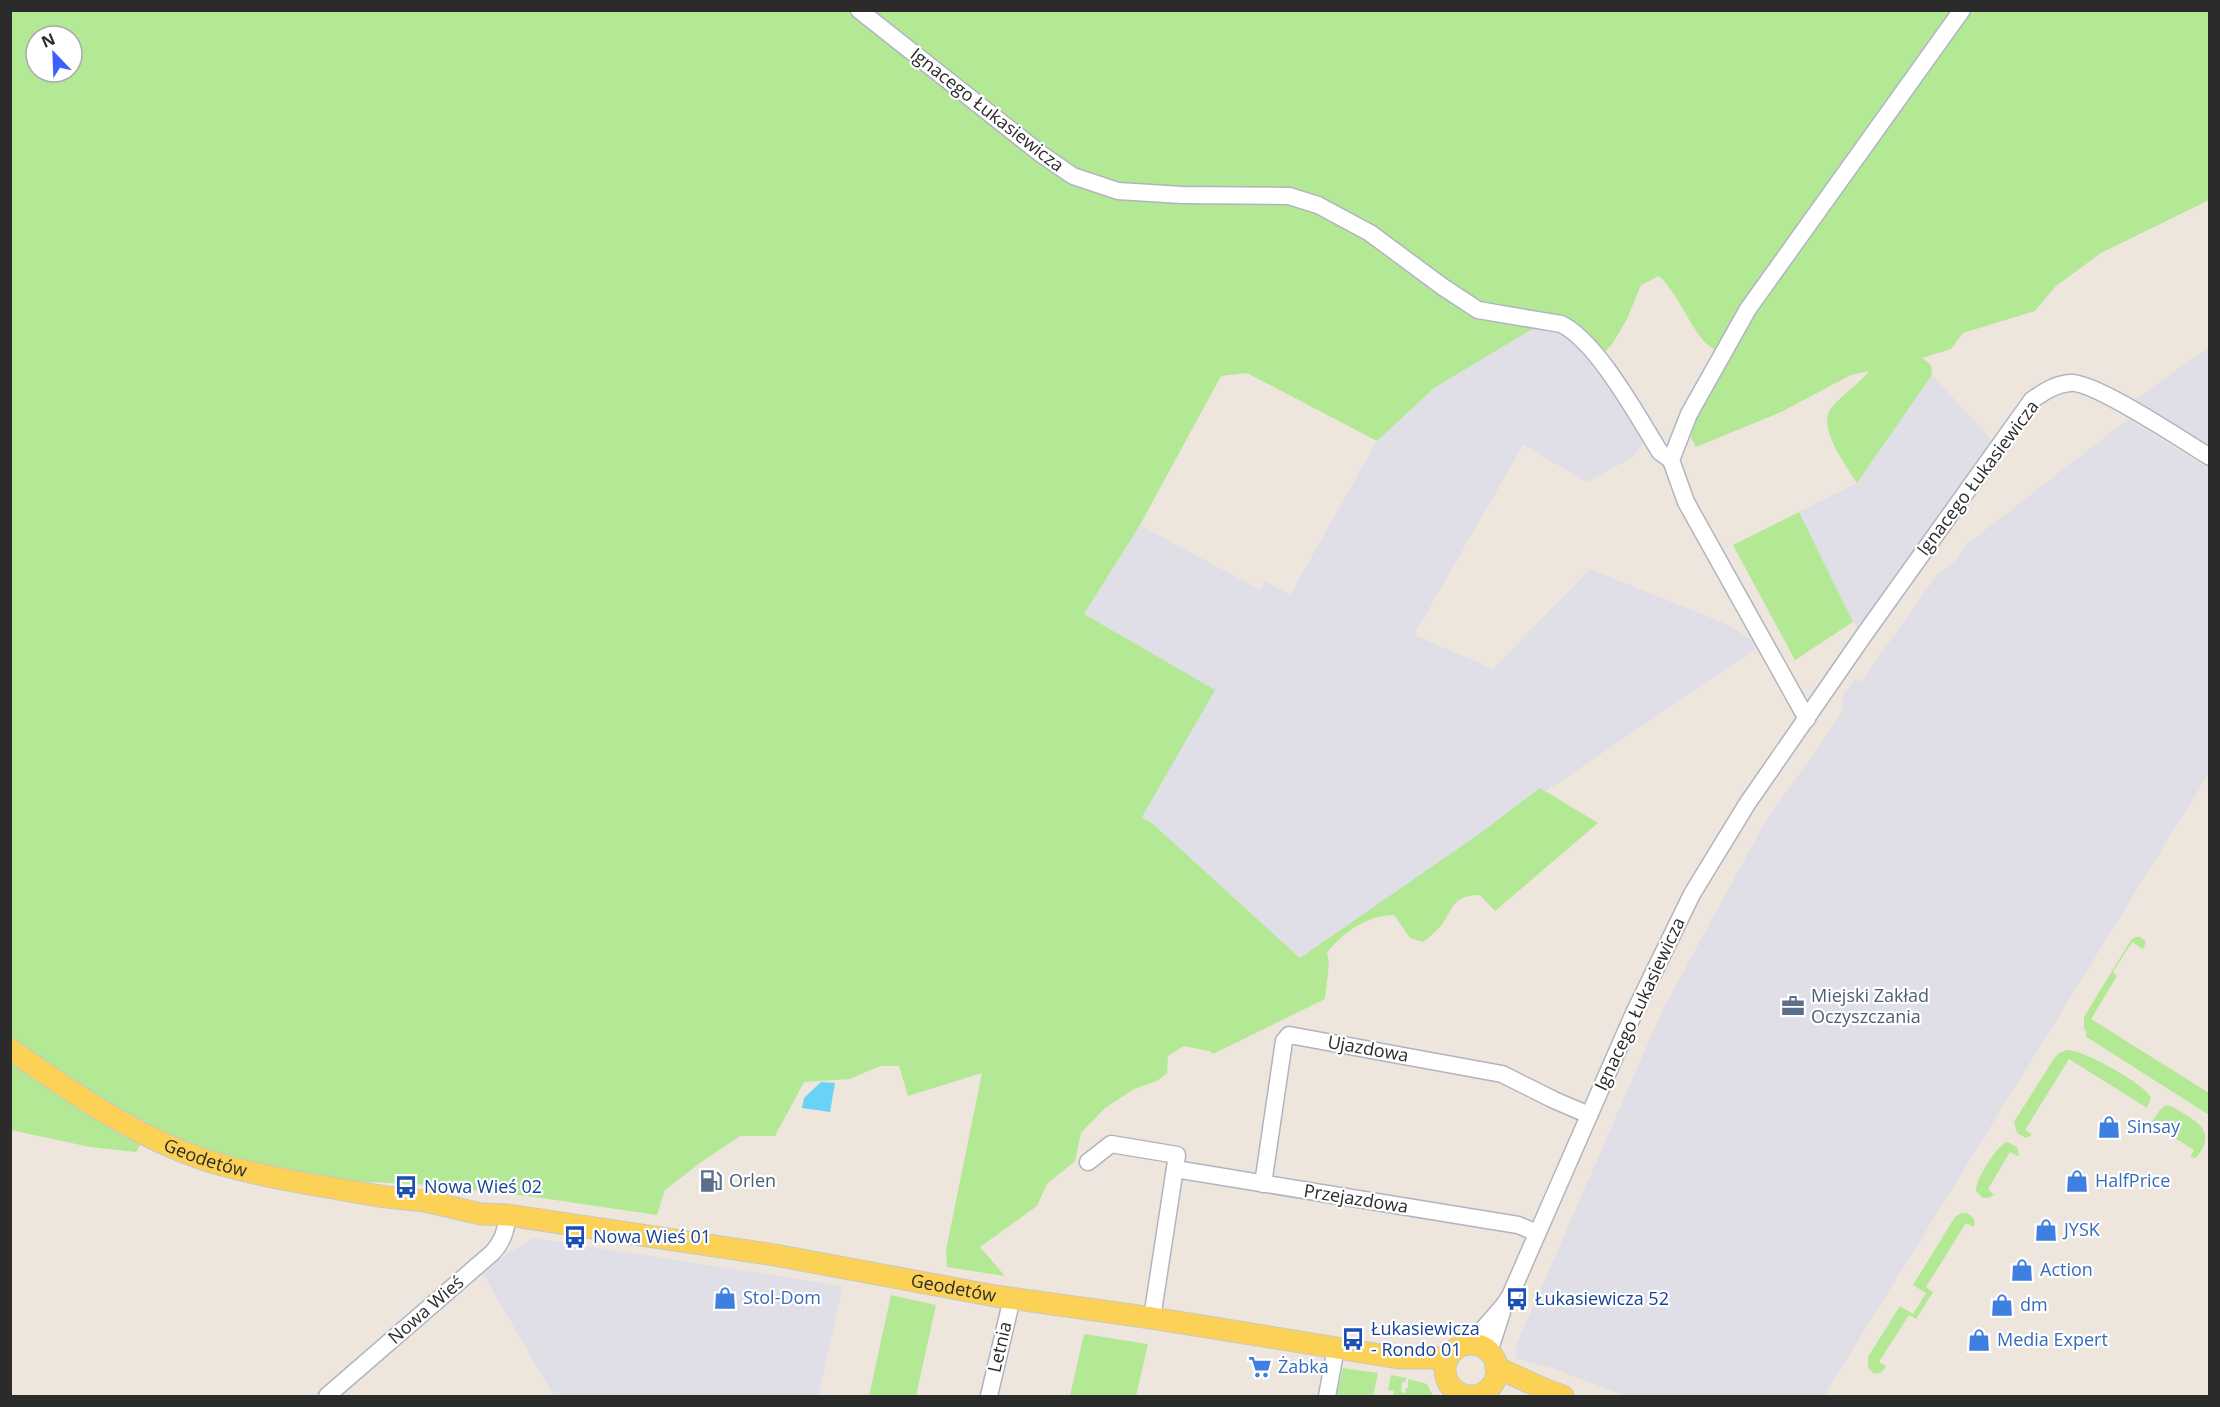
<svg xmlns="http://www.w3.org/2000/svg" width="2220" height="1407" font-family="'Open Sans',sans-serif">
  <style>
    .industrial { fill: #e0dee6 }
    .green { fill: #b3e895; fill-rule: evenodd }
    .water { fill: #69d3f7 }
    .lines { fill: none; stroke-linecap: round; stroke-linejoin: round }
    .minor-casing { stroke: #b1b4c0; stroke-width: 19 }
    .major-casing { stroke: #c8c8c8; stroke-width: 23 }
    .minor { stroke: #fff; stroke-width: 16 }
    .major { stroke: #fbd255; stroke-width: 21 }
    .labels { text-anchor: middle; stroke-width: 4.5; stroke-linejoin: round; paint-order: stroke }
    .street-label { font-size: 18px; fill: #2b2b2b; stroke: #fff }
    .service-label { font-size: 18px; fill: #4e5e75; stroke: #fff; text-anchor: start }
    .shop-label { font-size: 18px; fill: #366cbe; stroke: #fff; text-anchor: start }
    .transit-label { font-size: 18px; fill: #164399; stroke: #fff; text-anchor: start }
  </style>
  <rect width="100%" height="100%" fill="#eee6dd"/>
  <g class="industrial">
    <path d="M 1534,328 L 1563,330 L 1596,362 L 1643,443 L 1633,457 L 1587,482 L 1523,445 L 1414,635 L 1493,669 L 1590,569 L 1731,626 L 1760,646 L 1300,958 L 1153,824 L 1142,817 L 1084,614 L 1140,525 L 1260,590 L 1265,581 L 1290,595 L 1377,441 L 1434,388 Z"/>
    <path d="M 2209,347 L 2209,457 L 2126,406 Z"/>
    <path d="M 1932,375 L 1999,448 L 1864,635 L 1853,622 L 1799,512 L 1857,483 Z"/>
    <path d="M 2128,419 L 2209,469 L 2209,773 L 1824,1396 L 1625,1396 L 1552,1368 L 1517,1359 L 1515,1348 L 1663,1009 L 1764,824 L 1843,711 L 1842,697 L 1855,679 L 1861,682 L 1937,575 L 1956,560 L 1967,544 Z"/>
    <path d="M 533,1238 L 843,1286 L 818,1396 L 554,1396 L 483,1274 L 507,1254 Z"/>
  </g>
  <g class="green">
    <path d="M 11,11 L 2209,11 L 2209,200 L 2101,253 L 2056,286 L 2035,311 L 1963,333 L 1951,349 L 1922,358 L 1931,365 L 1932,375 L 1857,483 C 1847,467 1815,425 1832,407 C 1843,394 1859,384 1869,371 L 1851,375 L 1781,412 L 1696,447 L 1691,438 L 1693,422 L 1728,359 C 1720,353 1709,347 1702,339 C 1686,319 1678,294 1659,276 L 1641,285 L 1627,319 L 1613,343 L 1596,362 L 1563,330 L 1534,328 L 1434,388 L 1377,441 L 1247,373 L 1221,376 L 1140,525 L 1084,614 L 1215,690 L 1142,817 L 1153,824 L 1300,958 L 1482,832 L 1540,788 L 1598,823 L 1495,911 L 1480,895 C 1448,896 1455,911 1438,929 C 1433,934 1428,938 1423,942 L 1410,938 L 1394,915 C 1368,915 1343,932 1327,953 L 1329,964 L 1325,999 L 1213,1054 L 1209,1051 L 1184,1046 L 1168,1056 L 1167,1073 L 1157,1081 L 1134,1089 L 1105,1108 L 1081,1133 L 1075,1161 L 1047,1184 L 1037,1206 L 980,1247 L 1005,1276 L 947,1267 L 946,1250 L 982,1073 L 908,1096 L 899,1066 L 880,1066 L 850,1079 L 804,1082 L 775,1136 L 740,1136 L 704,1160 L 665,1190 L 657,1215 L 528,1196 L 416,1184 L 272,1178 L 146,1135 L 136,1152 L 90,1147 L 11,1130 ZM 36,36 L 72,36 L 72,72 L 36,72 Z"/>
    <path d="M 1799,512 L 1853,622 L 1795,660 L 1733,545 Z"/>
    <path d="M 2135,937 L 2140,937 L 2146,942 L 2143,949 L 2132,942 L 2113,972 L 2117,976 L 2091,1019 L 2209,1093 L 2209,1115 L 2085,1036 L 2087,1033 L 2084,1028 L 2084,1017 L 2131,940 Z"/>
    <path d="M 2067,1050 C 2082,1049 2147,1085 2151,1098 L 2147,1108 L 2069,1059 L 2025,1130 L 2032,1135 L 2026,1138 L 2017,1133 L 2014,1122 L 2053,1060 L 2059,1053 Z"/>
    <path d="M 2166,1105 L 2171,1106 C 2194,1120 2220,1130 2196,1158 L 2190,1157 L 2194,1150 L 2151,1123 L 2160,1110 Z"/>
    <path d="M 2007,1142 L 2017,1147 L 2019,1154 L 2018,1156 L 2010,1152 L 1988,1189 L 1994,1195 L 1988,1198 L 1983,1198 L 1976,1191 C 1975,1180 1997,1145 2007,1142 Z"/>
    <path d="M 1961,1213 C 1970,1212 1977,1218 1974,1227 L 1966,1223 L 1926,1287 L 1933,1292 L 1916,1319 L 1909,1315 L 1879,1362 L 1886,1366 C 1883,1372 1879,1375 1873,1373 L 1868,1367 L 1868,1357 L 1900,1306 L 1913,1314 L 1926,1293 L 1913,1285 L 1955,1217 Z"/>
    <path d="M 891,1295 L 936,1305 L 916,1396 L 869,1396 Z"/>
    <path d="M 1084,1334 L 1148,1344 L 1136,1396 L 1070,1396 Z"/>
    <path d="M 1343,1368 L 1378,1373 L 1373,1396 L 1336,1396 Z"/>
    <path d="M 1391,1375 L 1406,1378 L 1405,1382 L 1402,1382 L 1401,1392 L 1405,1393 L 1406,1388 L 1408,1388 L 1408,1379 L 1427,1384 L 1433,1396 L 1393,1396 L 1394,1391 L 1388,1390 Z"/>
  </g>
  <path class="water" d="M 821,1082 L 835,1083 L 830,1112 L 802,1108 L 804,1098 Z"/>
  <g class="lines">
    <g class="minor-casing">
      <g id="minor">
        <path d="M 859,10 L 1041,154 L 1073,176 L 1118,191 L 1182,195 L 1289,196 L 1318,205 L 1370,233 L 1443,287 L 1478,310 L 1561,324 C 1597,341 1638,417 1660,452 L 1671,460"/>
        <path d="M 1807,719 L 1686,502 L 1671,460 L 1689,414 L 1748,309 L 1962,10"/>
        <path d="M 1088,1162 L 1111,1144 L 1177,1155 L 1152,1318"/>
        <path d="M 1175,1169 L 1518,1225 L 1537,1233"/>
        <path d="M 1263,1184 L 1284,1041 L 1289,1035 L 1502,1074 L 1554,1100 L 1589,1115"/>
        <path d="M 1470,1344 L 1504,1305 L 1510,1296 L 1634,1013 L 1692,894 L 1747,804 L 1864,635 L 2032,400 C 2044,392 2055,384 2070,383 C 2093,380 2185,442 2210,457"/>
        <path d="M 1489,1352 L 1502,1312"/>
        <path d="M 1453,1389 L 1453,1396"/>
        <path d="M 327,1396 L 492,1253 C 503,1242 506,1229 508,1215"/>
        <path d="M 989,1396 L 1012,1298"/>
        <path d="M 1327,1396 L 1336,1348"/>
      </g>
    </g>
    <g class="major-casing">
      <g id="major">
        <path id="s1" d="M 10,1049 C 76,1095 143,1143 222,1165 C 258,1175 296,1182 333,1188 C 368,1194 403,1201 437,1201"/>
        <path id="s2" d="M 425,1201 L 481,1214 L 508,1215 L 775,1255 L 995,1296 L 1152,1318 L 1399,1358 L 1448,1358"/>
        <circle cx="1471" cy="1370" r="26"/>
        <path d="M 1496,1367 L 1546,1390 L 1563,1396"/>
      </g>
    </g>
    <use href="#minor" class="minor"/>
    <use href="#major" class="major"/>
  </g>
  <defs>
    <g id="office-bare" transform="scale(1.8)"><path d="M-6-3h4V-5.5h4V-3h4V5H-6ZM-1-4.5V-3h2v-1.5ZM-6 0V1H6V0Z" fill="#5c6f8a" stroke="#fff" stroke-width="2.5" paint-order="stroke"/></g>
    <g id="shop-bare" transform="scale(1.8)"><path d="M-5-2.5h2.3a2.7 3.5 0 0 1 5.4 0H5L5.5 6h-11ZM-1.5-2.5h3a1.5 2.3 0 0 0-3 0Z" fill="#3f7fe0" stroke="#fff" stroke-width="2.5" paint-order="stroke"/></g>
    <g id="fuel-bare" transform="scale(1.8)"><path d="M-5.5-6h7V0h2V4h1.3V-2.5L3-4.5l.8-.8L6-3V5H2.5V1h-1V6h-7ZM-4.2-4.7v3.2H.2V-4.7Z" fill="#5c6f8a" stroke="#fff" stroke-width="2.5" paint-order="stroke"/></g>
    <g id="bus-bare" transform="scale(1.8)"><path d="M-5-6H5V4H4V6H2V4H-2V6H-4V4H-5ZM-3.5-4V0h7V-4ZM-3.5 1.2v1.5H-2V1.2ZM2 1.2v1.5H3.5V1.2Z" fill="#1a4fb4" stroke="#fff" stroke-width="2.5" paint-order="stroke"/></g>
    <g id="supermarket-bare" transform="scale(1.8)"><path d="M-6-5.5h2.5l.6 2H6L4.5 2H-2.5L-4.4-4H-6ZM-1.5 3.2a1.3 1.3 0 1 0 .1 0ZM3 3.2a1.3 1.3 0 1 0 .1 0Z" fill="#3f7fe0" stroke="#fff" stroke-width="2.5" paint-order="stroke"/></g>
  </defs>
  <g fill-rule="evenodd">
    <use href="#office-bare" x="1793" y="1006"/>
    <use href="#shop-bare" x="2109" y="1127"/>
    <use href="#fuel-bare" x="711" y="1181"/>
    <use href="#shop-bare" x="2077" y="1181"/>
    <use href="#bus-bare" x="406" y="1187"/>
    <use href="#shop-bare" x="2046" y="1230"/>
    <use href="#bus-bare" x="575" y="1237"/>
    <use href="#shop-bare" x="2022" y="1270"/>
    <use href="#shop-bare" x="725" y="1298"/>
    <use href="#bus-bare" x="1517" y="1299"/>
    <use href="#shop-bare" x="2002" y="1305"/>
    <use href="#bus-bare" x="1353" y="1339"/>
    <use href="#shop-bare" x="1979" y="1340"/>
    <use href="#supermarket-bare" x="1260" y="1367"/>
  </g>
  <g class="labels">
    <g class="street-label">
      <text transform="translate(987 110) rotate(38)" y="6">Ignacego Łukasiewicza</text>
      <text transform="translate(1978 478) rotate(-53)" y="6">Ignacego Łukasiewicza</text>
      <text transform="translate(1640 1004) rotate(-65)" y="6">Ignacego Łukasiewicza</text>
      <text transform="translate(1368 1049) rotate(10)" y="6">Ujazdowa</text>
      <text dy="6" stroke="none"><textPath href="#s1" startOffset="225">Geodetów</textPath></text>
      <text transform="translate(1356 1199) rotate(9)" y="6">Przejazdowa</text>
      <text dy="6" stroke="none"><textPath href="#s2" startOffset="536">Geodetów</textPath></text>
      <text transform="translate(426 1310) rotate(-41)" y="6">Nowa Wieś</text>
      <text transform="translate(1000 1347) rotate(-77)" y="6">Letnia</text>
    </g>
    <g class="service-label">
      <text x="1811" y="1002">Miejski Zakład<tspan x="1811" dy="21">Oczyszczania</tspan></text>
      <text x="729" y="1187">Orlen</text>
    </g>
    <g class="shop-label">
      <text x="2127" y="1133">Sinsay</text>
      <text x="2095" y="1187">HalfPrice</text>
      <text x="2064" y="1236">JYSK</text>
      <text x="2040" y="1276">Action</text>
      <text x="743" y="1304">Stol-Dom</text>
      <text x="2020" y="1311">dm</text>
      <text x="1997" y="1346">Media Expert</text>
      <text x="1278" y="1373">Żabka</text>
    </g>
    <g class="transit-label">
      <text x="424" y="1193">Nowa Wieś 02</text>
      <text x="593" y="1243">Nowa Wieś 01</text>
      <text x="1535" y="1305">Łukasiewicza 52</text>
      <text x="1371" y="1335">Łukasiewicza<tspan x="1371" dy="21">- Rondo 01</tspan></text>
    </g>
  </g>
  <rect width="2220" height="1407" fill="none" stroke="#2b2b2b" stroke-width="24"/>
  <g transform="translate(54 54) rotate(337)"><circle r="28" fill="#ffffff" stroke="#aaaaaa" stroke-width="1.5"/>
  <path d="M0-4.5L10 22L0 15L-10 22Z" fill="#3960ff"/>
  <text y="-9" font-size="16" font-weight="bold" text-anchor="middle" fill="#2b2b2b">N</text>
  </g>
</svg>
